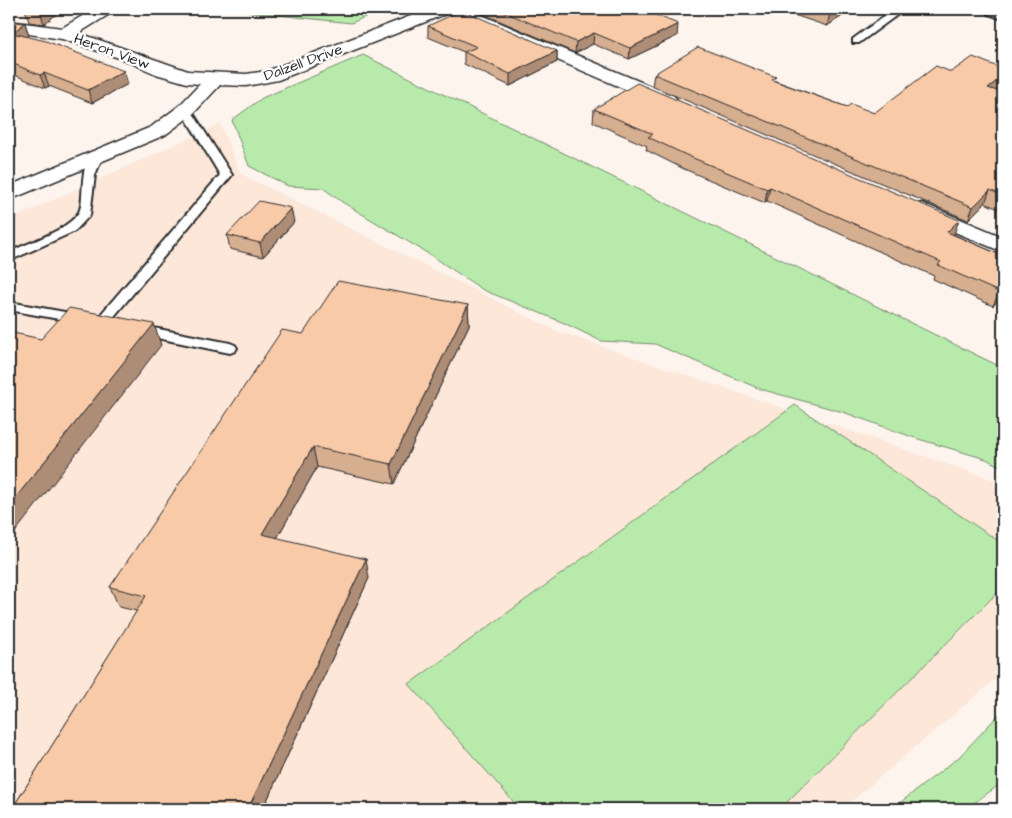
<svg xmlns="http://www.w3.org/2000/svg" width="1012" height="818" font-family="'Architects Daughter',sans-serif">
  <style>
    .built { fill: #fce7d9 }
    .green { fill: #b8ebab; stroke: #728b6b }
    .lines { fill: none; stroke-linecap: round; stroke-linejoin: round }
    .lane-casing { stroke: #2b2b2b; stroke-width: 4 }
    .street-casing { stroke: #2b2b2b; stroke-width: 3 }
    .lane { fill: #fff; fill-rule: evenodd }
    .street { fill: #fff; fill-rule: evenodd }
    .wall { fill: #d6ae90; stroke: #2b2b2b }
    .shaded-wall { fill: #ae8d76; stroke: #2b2b2b }
    .building { fill: #f9caa8; stroke: #2b2b2b }
    .labels { text-anchor: middle; stroke-width: 4.5; stroke-linejoin: round; paint-order: stroke }
    .far-street-label { font-size: 15px; fill: #2b2b2b; stroke: #fff }
  </style>
  <rect width="100%" height="100%" fill="#fef4ee"/>
  <filter id="ink" filterUnits="userSpaceOnUse"><feTurbulence type="fractalNoise" baseFrequency=".02" numOctaves="2"/><feDisplacementMap in="SourceGraphic" scale="10" xChannelSelector="R" yChannelSelector="G"/><feConvolveMatrix kernelMatrix="1 2 1 2 8 2 1 2 1" color-interpolation-filters="sRGB"/></filter>
  <g filter="url(#ink)">
    <path class="built" d="M 220,124 L 241,174 L 557,331 L 1003,483 L 1003,673 L 842,809 L 9,809 L 9,220 Z"/>
    <g class="green">
      <path d="M 243,9 L 384,9 L 351,23 L 250,12 Z"/>
      <path d="M 363,55 L 1003,368 L 1003,468 L 986,459 L 915,438 L 843,412 L 760,389 L 655,344 L 601,341 L 562,322 L 483,290 L 432,256 L 342,202 L 323,188 L 288,186 L 249,166 L 232,120 L 262,98 Z"/>
      <path d="M 795,405 L 1003,544 L 1003,587 L 780,809 L 520,809 L 409,684 Z"/>
      <path d="M 1003,710 L 1003,782 L 966,809 L 892,809 L 959,757 Z"/>
    </g>
    <g class="lines">
      <g class="lane-casing">
        <g id="lane">
          <path d="M 894,9 L 905,9 L 859,43 L 853,43 L 853,39 Z"/>
          <path d="M 991,9 L 1001,9 L 999,12 L 1003,13 L 1003,19 L 989,14 L 987,12 Z"/>
          <path d="M 186,107 L 191,110 L 232,175 L 106,326 L 96,326 L 94,323 L 96,320 L 220,175 L 181,110 Z"/>
          <path d="M 96,155 L 102,158 L 95,175 L 90,215 L 75,231 L 9,261 L 9,252 C 28,243 69,230 79,212 C 86,200 77,159 96,155 Z"/>
          <path d="M 9,302 L 81,315 L 86,316 L 88,319 L 86,322 L 81,323 L 9,310 Z"/>
          <path d="M 138,325 L 230,343 L 235,345 L 237,348 L 235,351 L 230,353 L 133,333 L 131,330 L 133,327 Z"/>
        </g>
      </g>
      <g class="street-casing">
        <g id="street">
          <path d="M 94,9 L 113,9 L 111,13 L 79,33 L 188,71 L 246,74 L 267,71 L 429,9 L 467,9 L 674,96 L 677,100 L 674,104 L 667,106 L 660,104 L 448,13 L 278,80 L 246,86 L 220,85 L 193,114 L 165,135 L 9,200 L 9,186 L 151,127 L 179,106 L 200,84 L 187,83 L 156,74 L 122,59 L 62,39 L 9,31 L 9,21 L 62,28 Z"/>
          <path d="M 922,203 L 1003,237 L 1003,252 L 914,215 L 911,210 L 914,205 Z"/>
        </g>
      </g>
      <use href="#lane" class="lane"/>
      <use href="#street" class="street"/>
    </g>
    <g class="wall">
      <path d="M 25,9 L 63,9 L 44,24 L 29,22 Z"/>
      <path d="M 481,9 L 641,9 L 677,36 L 629,59 L 593,44 L 575,53 L 481,13 Z"/>
      <path d="M 776,9 L 853,9 L 827,26 Z"/>
      <path d="M 25,23 L 29,36 L 28,37 L 128,84 L 92,103 L 49,86 L 45,88 L 10,73 L 9,74 L 9,33 L 11,33 Z"/>
      <path d="M 428,26 L 557,51 L 557,62 L 510,86 L 464,64 L 464,52 L 428,37 Z"/>
      <path d="M 654,74 L 776,81 L 847,107 L 874,113 L 996,91 L 1003,93 L 1003,211 L 985,203 L 968,220 L 652,86 Z"/>
      <path d="M 594,109 L 953,234 L 1003,256 L 1003,304 L 997,302 L 993,306 L 933,279 L 934,276 L 767,201 L 765,203 L 684,169 L 646,150 L 647,146 L 593,122 Z"/>
      <path d="M 294,222 L 263,257 L 230,249 L 227,235 Z"/>
      <path d="M 468,305 L 469,325 L 394,484 L 317,467 L 277,538 L 369,578 L 263,809 L 12,809 L 137,611 L 119,607 L 110,587 L 303,334 Z"/>
    </g>
    <g class="shaded-wall">
      <path d="M 43,9 L 63,9 L 44,24 L 40,11 Z"/>
      <path d="M 831,9 L 853,9 L 827,26 Z"/>
      <path d="M 25,23 L 29,36 L 16,46 L 12,33 Z"/>
      <path d="M 678,24 L 677,36 L 629,59 L 630,48 Z"/>
      <path d="M 594,33 L 593,44 L 575,53 L 576,42 Z"/>
      <path d="M 557,51 L 557,62 L 510,86 L 510,74 Z"/>
      <path d="M 124,71 L 128,84 L 92,103 L 88,90 Z"/>
      <path d="M 44,73 L 49,86 L 45,88 L 40,75 Z"/>
      <path d="M 1003,76 L 1003,85 L 984,100 L 988,88 Z"/>
      <path d="M 770,187 L 767,201 L 765,203 L 767,189 Z"/>
      <path d="M 990,190 L 985,203 L 968,220 L 973,207 Z"/>
      <path d="M 291,208 L 294,222 L 263,257 L 260,243 Z"/>
      <path d="M 959,220 L 954,234 L 942,246 L 947,232 Z"/>
      <path d="M 1003,287 L 997,302 L 993,306 L 999,292 Z"/>
      <path d="M 468,305 L 469,325 L 394,484 L 391,464 Z"/>
      <path d="M 154,324 L 161,345 L 9,540 L 9,506 Z"/>
      <path d="M 313,447 L 317,467 L 268,554 L 262,534 Z"/>
      <path d="M 366,559 L 369,578 L 263,809 L 248,809 Z"/>
    </g>
    <g class="building">
      <path d="M 25,9 L 43,9 L 40,11 Z"/>
      <path d="M 497,9 L 641,9 L 678,24 L 630,48 L 594,33 L 576,42 Z"/>
      <path d="M 462,10 L 557,51 L 510,74 L 464,52 L 477,47 L 428,26 Z"/>
      <path d="M 17,22 L 25,23 L 12,33 L 46,41 L 124,71 L 88,90 L 44,73 L 40,75 L 9,62 L 9,33 L 11,33 Z"/>
      <path d="M 698,47 L 776,77 L 772,80 L 847,107 L 851,104 L 874,113 L 936,66 L 951,72 L 973,57 L 1003,69 L 1003,76 L 988,88 L 1003,93 L 1003,196 L 990,190 L 973,207 L 654,74 Z"/>
      <path d="M 637,83 L 959,220 L 947,232 L 1003,256 L 1003,287 L 999,292 L 938,265 L 941,262 L 770,187 L 767,189 L 686,155 L 648,137 L 653,134 L 594,109 Z"/>
      <path d="M 259,201 L 291,208 L 260,243 L 227,235 Z"/>
      <path d="M 338,281 L 468,305 L 391,464 L 313,447 L 262,534 L 366,559 L 248,809 L 12,809 L 146,596 L 110,587 L 282,330 L 303,334 Z"/>
      <path d="M 69,308 L 154,324 L 9,506 L 9,332 L 41,339 Z"/>
    </g>
  </g>
  <g class="labels">
    <g class="far-street-label">
      <text transform="translate(112 51) rotate(20)" y="5">Heron View</text>
      <text transform="translate(303 62) rotate(-20)" y="5">Dalzell Drive</text>
    </g>
  </g>
  <rect width="1012" height="818" fill="none" stroke="#fff" stroke-width="30"/>
  <rect x="15" y="15" width="982" height="788" fill="none" stroke="#2b2b2b" stroke-width="2" filter="url(#ink)"/>
</svg>
